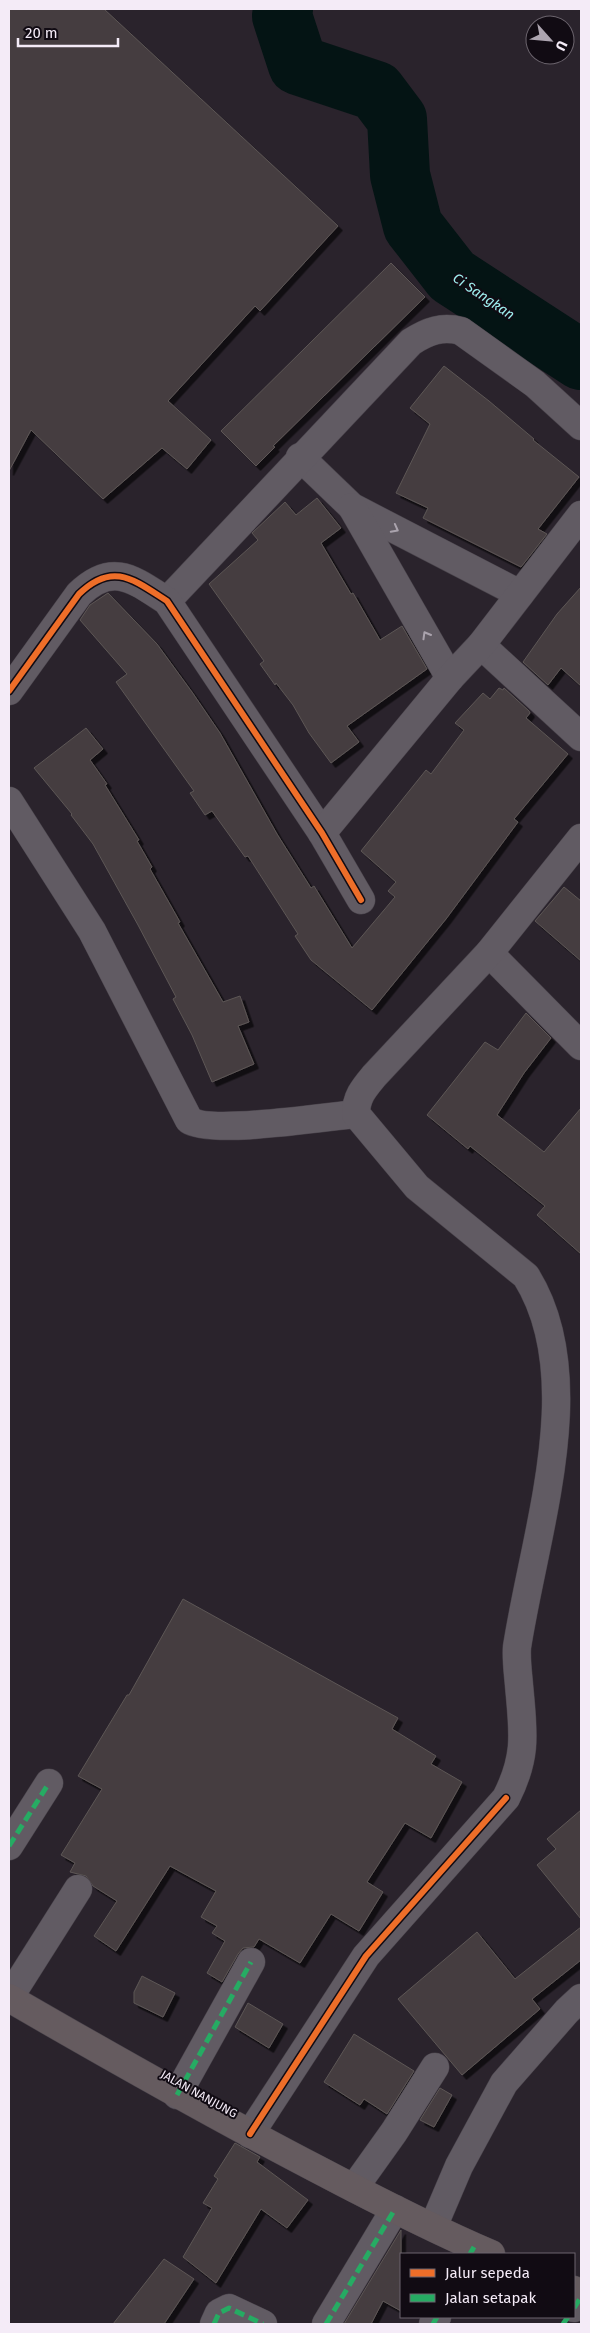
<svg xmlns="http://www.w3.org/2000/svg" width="590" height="2333" font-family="'Fira Sans',sans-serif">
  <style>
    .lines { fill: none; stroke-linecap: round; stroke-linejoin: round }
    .river { stroke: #041414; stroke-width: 60 }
    .building { fill: #453e3f; stroke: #5d5656; filter: url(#shadow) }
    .minor-casing { stroke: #474149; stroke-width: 29 }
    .major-casing { stroke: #474149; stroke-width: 29 }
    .minor { stroke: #615b63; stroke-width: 28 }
    .major { stroke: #655b5f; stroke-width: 28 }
    .quiet { stroke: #26ab63; stroke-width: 5; stroke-dasharray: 10 5; stroke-linecap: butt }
    .cycleway-casing { stroke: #110b13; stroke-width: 9 }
    .cycleway { stroke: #ee6e29; stroke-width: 6 }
    .oneway { stroke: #aaa3ad }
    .labels { text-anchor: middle; stroke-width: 4; stroke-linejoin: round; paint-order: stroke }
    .street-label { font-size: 12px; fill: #f4ebf7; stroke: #110b13 }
    .water-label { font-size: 14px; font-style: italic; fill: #9eefef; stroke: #110b13 }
  </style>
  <defs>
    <filter id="shadow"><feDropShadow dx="4.5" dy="4.5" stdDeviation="0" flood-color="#0009"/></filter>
  </defs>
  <rect width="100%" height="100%" fill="#2a232c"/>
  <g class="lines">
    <path class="river" d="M 283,9 L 282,16 L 298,65 L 376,91 L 397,119 L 400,175 L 413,226 L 452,276 L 581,360"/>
  </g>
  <g class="building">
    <path d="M 9,9 L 104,9 L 338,226 L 260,311 L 255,306 L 168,401 L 211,440 L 187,469 L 162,448 L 103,499 L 31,430 L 9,471 Z"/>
    <path d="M 391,263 L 425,297 L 273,446 L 275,447 L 256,466 L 221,431 Z"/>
    <path d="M 444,366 L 489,401 L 534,439 L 533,440 L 579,477 L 538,529 L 547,534 L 521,567 L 423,518 L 428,508 L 396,493 L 430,424 L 410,408 Z"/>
    <path d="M 317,498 L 341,528 L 321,543 L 351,594 L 353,593 L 380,640 L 402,626 L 427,669 L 347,726 L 359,742 L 331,763 L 309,733 L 293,705 L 276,683 L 275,685 L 260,664 L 264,661 L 209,584 L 258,540 L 252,533 L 285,502 L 296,515 Z"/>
    <path d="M 581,587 L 581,686 L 561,668 L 548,685 L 523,662 L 557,614 Z"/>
    <path d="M 108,593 L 157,644 L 192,692 L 220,733 L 277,834 L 311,888 L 314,886 L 352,948 L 395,897 L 388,891 L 396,882 L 361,851 L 426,770 L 431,774 L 464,730 L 455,723 L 483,693 L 490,699 L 499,688 L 503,690 L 504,688 L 529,711 L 530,713 L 526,718 L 568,754 L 514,819 L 518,822 L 446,919 L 372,1010 L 311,960 L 295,936 L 298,934 L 248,856 L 245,857 L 212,811 L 205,815 L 190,793 L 194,791 L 116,682 L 127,674 L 80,620 L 90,605 Z"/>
    <path d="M 86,728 L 103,749 L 90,760 L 107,784 L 105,785 L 139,840 L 137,841 L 152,867 L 150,869 L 180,922 L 178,923 L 223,1002 L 240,996 L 249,1022 L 238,1026 L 254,1064 L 212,1082 L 192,1035 L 173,999 L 176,997 L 138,925 L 93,844 L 71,815 L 72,814 L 34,768 Z"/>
    <path d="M 564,887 L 581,901 L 581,961 L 535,921 Z"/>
    <path d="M 526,1013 L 551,1038 L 524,1073 L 497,1115 L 544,1152 L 581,1108 L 581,1254 L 537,1215 L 545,1206 L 470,1146 L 468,1149 L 427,1115 L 485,1042 L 498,1050 Z"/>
    <path d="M 183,1599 L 398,1718 L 392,1729 L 436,1756 L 431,1764 L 462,1782 L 431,1838 L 405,1823 L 367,1882 L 383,1892 L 359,1931 L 331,1914 L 300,1963 L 259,1939 L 254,1947 L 243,1948 L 238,1954 L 222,1982 L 207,1973 L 225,1941 L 212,1933 L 217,1926 L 201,1917 L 216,1891 L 170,1866 L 116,1951 L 94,1936 L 117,1901 L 93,1886 L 86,1876 L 70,1872 L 75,1863 L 61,1855 L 102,1789 L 78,1776 L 127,1695 L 129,1695 Z"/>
    <path d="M 581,1810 L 581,1919 L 537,1865 L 556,1849 L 547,1839 Z"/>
    <path d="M 581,1927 L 581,1960 L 532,1999 L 540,2009 L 462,2075 L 398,1999 L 477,1932 L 515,1979 Z"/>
    <path d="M 142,1976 L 175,1993 L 163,2017 L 134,2003 L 134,1992 Z"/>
    <path d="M 248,2003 L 283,2024 L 269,2048 L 235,2027 Z"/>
    <path d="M 354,2034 L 414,2071 L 387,2114 L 364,2099 L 360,2105 L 324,2082 Z"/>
    <path d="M 440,2088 L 452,2095 L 434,2127 L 420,2120 Z"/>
    <path d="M 235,2143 L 260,2157 L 257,2162 L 308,2200 L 287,2228 L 261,2209 L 216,2283 L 183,2257 L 212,2208 L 203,2203 L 218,2179 L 214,2176 Z"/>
    <path d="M 401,2230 L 401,2311 L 383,2301 L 371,2324 L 344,2324 Z"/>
    <path d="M 164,2259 L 194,2279 L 164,2324 L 113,2324 Z"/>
  </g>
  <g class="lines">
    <g class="minor-casing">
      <g id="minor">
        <path d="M 300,457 L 352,507 L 520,594"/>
        <path d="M 352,507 L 450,678"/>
        <path d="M 167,601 L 411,342 C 428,331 442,326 461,331 L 535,384 L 581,426"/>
        <path d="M 481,645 L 581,737"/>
        <path d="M 9,691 L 79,594 C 113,561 134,580 167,601 L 322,833 L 361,900"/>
        <path d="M 9,801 L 92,931 L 189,1120 C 211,1135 324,1117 356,1114"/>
        <path d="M 322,833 L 450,678 L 481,645 L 581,515"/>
        <path d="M 489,953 L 581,1046"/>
        <path d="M 9,1846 L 49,1783"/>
        <path d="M 9,1998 L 78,1889"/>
        <path d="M 177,2095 L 251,1962"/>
        <path d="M 250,2134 L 366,1956 L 506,1798 C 528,1755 523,1731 519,1685 C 518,1673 516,1659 517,1647 C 535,1531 590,1378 526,1276 L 417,1187 L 356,1114 C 356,1097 364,1088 374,1076 L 489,953 L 581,838"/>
        <path d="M 354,2188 L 394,2132 L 435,2067"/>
        <path d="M 433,2227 L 459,2166 L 504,2083 L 567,2011 L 581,1998"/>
        <path d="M 574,2308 L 581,2297"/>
        <path d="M 214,2324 L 219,2313 L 229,2308 L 263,2324"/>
        <path d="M 326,2324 L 395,2209"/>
        <path d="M 433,2324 L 437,2317"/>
      </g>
    </g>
    <g class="major-casing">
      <g id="major">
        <path d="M 9,1998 C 111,2057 213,2115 317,2169 C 374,2199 432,2229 491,2254"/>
        <path d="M 574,2290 L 581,2293"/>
      </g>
    </g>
    <use href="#minor" class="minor"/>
    <use href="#major" class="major"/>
    <g class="quiet">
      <path d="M 9,1846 L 49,1783"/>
      <path d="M 177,2095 L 251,1962"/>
      <path d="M 470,2254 L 474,2247"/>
      <path d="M 574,2308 L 581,2297"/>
      <path d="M 214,2324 L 219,2313 L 229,2308 L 263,2324"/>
      <path d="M 326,2324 L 395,2209"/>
      <path d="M 433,2324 L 437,2317"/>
      <path d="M 563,2324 L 568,2317"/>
    </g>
    <g class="cycleway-casing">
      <g id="cycleway">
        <path d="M 9,691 L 79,594 C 113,561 134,580 167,601 L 322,833 L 361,900"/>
        <path d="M 250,2134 L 366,1956 L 506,1798"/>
      </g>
    </g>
    <use href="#cycleway" class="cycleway"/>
  </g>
  <defs><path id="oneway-chevron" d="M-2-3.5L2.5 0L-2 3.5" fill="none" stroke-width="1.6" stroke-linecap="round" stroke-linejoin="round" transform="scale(1.25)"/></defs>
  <g class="oneway">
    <use href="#oneway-chevron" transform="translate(395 529) rotate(28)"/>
    <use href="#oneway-chevron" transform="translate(426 635) rotate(-120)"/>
  </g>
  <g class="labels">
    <g class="street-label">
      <text transform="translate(199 2094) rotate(29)" y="4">JALAN NANJUNG</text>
    </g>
    <g class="water-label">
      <text transform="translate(484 296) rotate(34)" y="5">Ci Sangkan</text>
    </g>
  </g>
  <rect width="590" height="2333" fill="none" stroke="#f4ebf7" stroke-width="20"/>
  <rect x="400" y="2253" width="175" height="65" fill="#110b13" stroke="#6c656e"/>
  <rect x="410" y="2269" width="25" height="8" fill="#ee6e29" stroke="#6c656e"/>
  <text x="445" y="2278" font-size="15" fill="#f4ebf7">Jalur sepeda</text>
  <rect x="410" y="2294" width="25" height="8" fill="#26ab63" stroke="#6c656e"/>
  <text x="445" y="2303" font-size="15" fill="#f4ebf7">Jalan setapak</text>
  <g transform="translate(550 40) rotate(117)"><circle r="24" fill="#110b13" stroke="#6c656e"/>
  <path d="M0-4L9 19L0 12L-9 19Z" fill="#ada5b0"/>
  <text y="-8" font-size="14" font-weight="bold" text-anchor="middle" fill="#f4ebf7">U</text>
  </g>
  <path d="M18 38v8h100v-8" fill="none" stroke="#f4ebf7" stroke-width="2.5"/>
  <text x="25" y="38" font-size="15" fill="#f4ebf7" stroke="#110b13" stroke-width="4" paint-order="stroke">20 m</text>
</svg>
